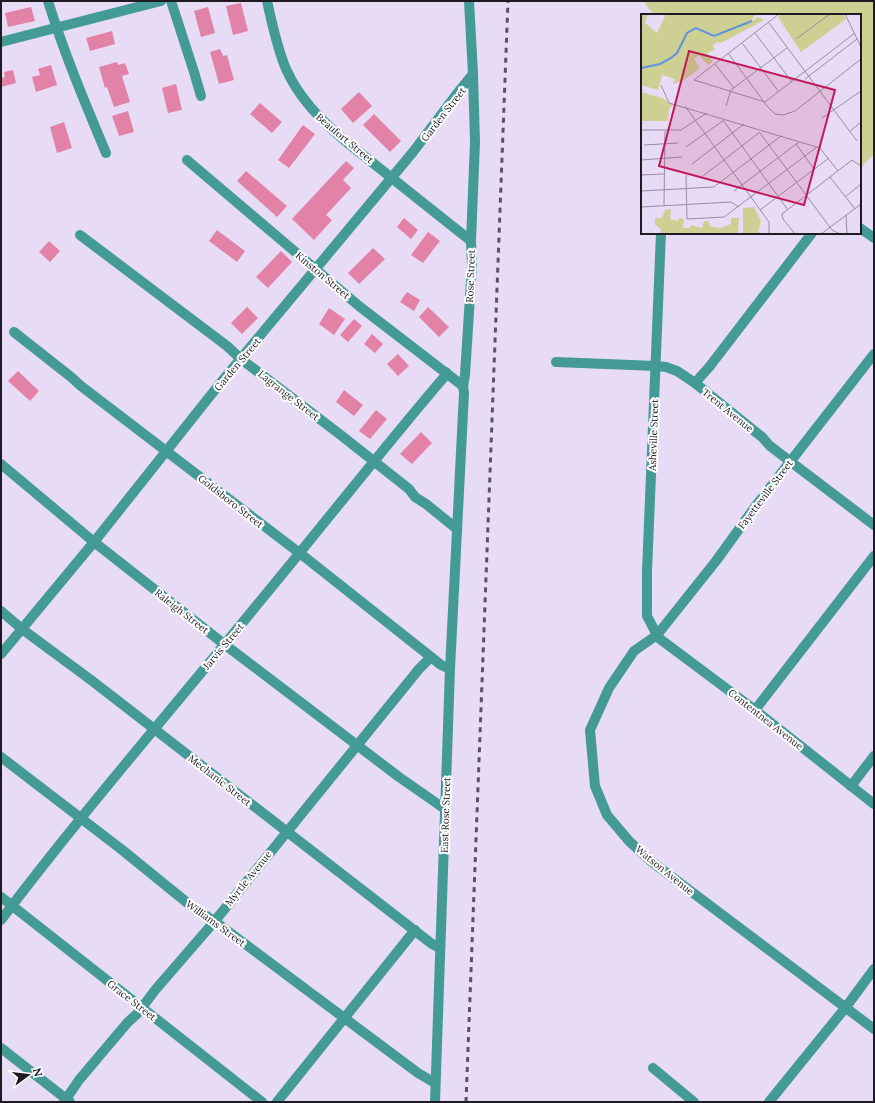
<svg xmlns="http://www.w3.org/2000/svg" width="875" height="1103" font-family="Lora,serif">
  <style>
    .green { fill: #cdd092 }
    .building { fill: #e282a7 }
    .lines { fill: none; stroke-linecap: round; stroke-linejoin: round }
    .minor { stroke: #449b95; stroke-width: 10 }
    .rail { stroke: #595260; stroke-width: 3; stroke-dasharray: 5 5; stroke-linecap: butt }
    .labels { text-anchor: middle; stroke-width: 4; stroke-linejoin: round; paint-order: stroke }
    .street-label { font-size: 10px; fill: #1e1a23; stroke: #fff }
    .inset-river { fill: none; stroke: #6094df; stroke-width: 2 }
    .inset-road { fill: none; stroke: #978ea1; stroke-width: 1 }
    .view { fill: #c2185b; fill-opacity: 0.15; stroke: #c2185b; stroke-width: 2 }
    .inset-edge { fill: none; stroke: #1e1a23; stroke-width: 2 }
  </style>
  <rect width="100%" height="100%" fill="#e8dbf5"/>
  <path class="green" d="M 643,1 L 874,1 L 874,154 L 860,169 L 860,79 L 861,77 L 860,75 L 860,15 L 654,15 Z"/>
  <g class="building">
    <path d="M 241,3 L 248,31 L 233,35 L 226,6 Z"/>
    <path d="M 31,7 L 35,21 L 8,27 L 5,13 Z"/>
    <path d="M 208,7 L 215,33 L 201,37 L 194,11 Z"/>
    <path d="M 112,31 L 115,44 L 90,51 L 86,38 Z"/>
    <path d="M 220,49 L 223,56 L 227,55 L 234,80 L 219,84 L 210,52 Z"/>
    <path d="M 117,62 L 118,65 L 125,63 L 129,74 L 122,76 L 130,102 L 114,107 L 107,87 L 105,88 L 99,67 Z"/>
    <path d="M 51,65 L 57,85 L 36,92 L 32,77 L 40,75 L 38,69 Z"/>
    <path d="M 13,70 L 16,83 L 1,87 L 1,78 L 5,77 L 4,72 Z"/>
    <path d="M 176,84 L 182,110 L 168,113 L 162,88 Z"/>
    <path d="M 359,92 L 372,106 L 353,123 L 341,109 Z"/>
    <path d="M 260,103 L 282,122 L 272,133 L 250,114 Z"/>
    <path d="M 128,111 L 134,132 L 119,136 L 112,116 Z"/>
    <path d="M 374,114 L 401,141 L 390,152 L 363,125 Z"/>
    <path d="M 64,122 L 72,148 L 57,153 L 50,127 Z"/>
    <path d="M 303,125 L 315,134 L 289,168 L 278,160 Z"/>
    <path d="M 346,161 L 354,168 L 343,180 L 351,188 L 326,215 L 332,220 L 314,240 L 292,219 Z"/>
    <path d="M 246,171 L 287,206 L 277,217 L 237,181 Z"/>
    <path d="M 404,218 L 418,230 L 411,239 L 397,227 Z"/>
    <path d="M 217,230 L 245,251 L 237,262 L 209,241 Z"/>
    <path d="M 428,232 L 440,241 L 423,263 L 411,255 Z"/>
    <path d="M 49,241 L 60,251 L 50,262 L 39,252 Z"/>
    <path d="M 373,248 L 385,259 L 359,284 L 348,273 Z"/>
    <path d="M 281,251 L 292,262 L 268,288 L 256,277 Z"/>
    <path d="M 407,292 L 420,300 L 414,311 L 400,302 Z"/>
    <path d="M 247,307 L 258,318 L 242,334 L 231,323 Z"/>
    <path d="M 428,307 L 449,327 L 439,337 L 419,317 Z"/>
    <path d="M 329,308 L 345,319 L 334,335 L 319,324 Z"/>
    <path d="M 354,319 L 362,326 L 348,342 L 340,335 Z"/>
    <path d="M 372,334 L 383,344 L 375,353 L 364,344 Z"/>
    <path d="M 398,354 L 409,366 L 398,376 L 387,364 Z"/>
    <path d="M 18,371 L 39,391 L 30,401 L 8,381 Z"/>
    <path d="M 344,390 L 363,405 L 354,416 L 336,402 Z"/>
    <path d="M 376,410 L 387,419 L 370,439 L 359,431 Z"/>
    <path d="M 421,432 L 432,443 L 412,464 L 400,454 Z"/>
  </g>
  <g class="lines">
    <g class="minor">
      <path d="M 48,1 C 64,53 85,103 106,153"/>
      <path d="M 171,1 L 194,72 L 201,96"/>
      <path d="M 267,1 C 272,23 277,48 286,69 C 299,98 320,119 344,140 L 471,241"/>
      <path d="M 1,42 L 161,1"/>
      <path d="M 187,160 L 359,306 L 463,386"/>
      <path d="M 860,228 L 874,238"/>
      <path d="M 661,233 L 647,571 L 647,616 L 657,635 L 660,639 L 755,710 L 874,804"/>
      <path d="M 80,235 L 227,346 L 241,359 L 342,436 L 409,489 L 415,497 L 426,504 L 457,529"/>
      <path d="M 14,332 L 71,377 L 81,386 L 306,558 L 431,657 L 441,665 L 450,669"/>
      <path d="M 874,354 L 755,507 L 716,561 L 657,635 L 634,651 L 609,688 L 590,730 L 595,786 L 607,815 L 629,841 L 652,862 L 874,1029"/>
      <path d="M 556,362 L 656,366 L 666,367 L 677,371 L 695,383 L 762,437 L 770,446 L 874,525"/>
      <path d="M 695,383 L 710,366 L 812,233"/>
      <path d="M 1,464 L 94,542 L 224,644 L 399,777 L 445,809"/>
      <path d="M 1,611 L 22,629 L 91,680 L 432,944 L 440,948"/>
      <path d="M 1,654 L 94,542 L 218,386 L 413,152 L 456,95 L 473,74"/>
      <path d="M 755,710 L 874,556"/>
      <path d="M 1,757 L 121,849 L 190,905 L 221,926 L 418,1073 L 435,1083"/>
      <path d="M 851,786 L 874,756"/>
      <path d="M 1,897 L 262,1102"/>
      <path d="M 1,920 C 81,814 168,714 252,611 C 317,533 379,453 445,376 L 446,372"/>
      <path d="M 1,1048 L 70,1102"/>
      <path d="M 653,1068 L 694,1102"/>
      <path d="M 64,1102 L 79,1080 L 128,1022 L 137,1014 L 156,989 L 214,922 L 419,669 L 431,657"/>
      <path d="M 277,1102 L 415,930"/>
      <path d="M 435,1102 L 450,669 L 464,393 L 463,386 L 465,375 L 472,265 L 471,241 L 475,142 L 473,74 L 469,1"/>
      <path d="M 769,1102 L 846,1007 L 874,969"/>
    </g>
    <path class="rail" d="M 466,1102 L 508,1"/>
  </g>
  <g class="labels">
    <g class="street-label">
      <text transform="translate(443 114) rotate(-52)" y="4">Garden Street</text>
      <text transform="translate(345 138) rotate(40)" y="4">Beaufort Street</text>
      <text transform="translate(323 275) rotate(40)" y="4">Kinston Street</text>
      <text transform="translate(470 276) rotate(-88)" y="4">Rose Street</text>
      <text transform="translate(237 364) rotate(-50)" y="4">Garden Street</text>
      <text transform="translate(289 395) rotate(38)" y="4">Lagrange Street</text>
      <text transform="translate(728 410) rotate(39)" y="4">Trent Avenue</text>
      <text transform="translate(653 435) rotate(-88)" y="4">Asheville Street</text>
      <text transform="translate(765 494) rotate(-53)" y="4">Fayetteville Street</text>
      <text transform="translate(231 501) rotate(38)" y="4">Goldsboro Street</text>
      <text transform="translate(182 611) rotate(38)" y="4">Raleigh Street</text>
      <text transform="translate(223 646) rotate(-50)" y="4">Jarvis Street</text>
      <text transform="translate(766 719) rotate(38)" y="4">Contentnea Avenue</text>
      <text transform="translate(220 780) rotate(38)" y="4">Mechanic Street</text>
      <text transform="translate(445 815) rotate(-88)" y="4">East Rose Street</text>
      <text transform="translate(665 870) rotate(39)" y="4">Watson Avenue</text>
      <text transform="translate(248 878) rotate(-51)" y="4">Myrtle Avenue</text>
      <text transform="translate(216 923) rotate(36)" y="4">Williams Street</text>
      <text transform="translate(132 1000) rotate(38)" y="4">Grace Street</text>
    </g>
  </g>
  <g transform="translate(641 14)">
    <rect width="220" height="220" fill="#e8dbf5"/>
    <path d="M 0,0 L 7,0 L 4,9 L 16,19 L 25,0 L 114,0 L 110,8 L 117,3 L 123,6 L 80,29 L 77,28 L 72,31 L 73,36 L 66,39 L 72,48 L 67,51 L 58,41 L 53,45 L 59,54 L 42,67 L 32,70 L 34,65 L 21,61 L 17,76 L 0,71 ZM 140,0 L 202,0 L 205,5 L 160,38 L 137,3 ZM 0,78 L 21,84 L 32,91 L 28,95 L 27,107 L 0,107 ZM 113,193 L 120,207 L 117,218 L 121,220 L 102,220 L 102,194 ZM 30,195 L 29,205 L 37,207 L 38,204 L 43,205 L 42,214 L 49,214 L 50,211 L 61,214 L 63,207 L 67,207 L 70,213 L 80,214 L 90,210 L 90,204 L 98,204 L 97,220 L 19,220 L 20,215 L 14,211 L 14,204 L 21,204 L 24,196 Z" fill="#cdd092"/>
    <path class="inset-river" d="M 0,54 L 19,50 L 30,44 L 36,39 L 46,19 L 55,14 L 73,22 L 111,7"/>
    <path class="inset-road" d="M 204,0 L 220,33M 128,9 L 216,127M 114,19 L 151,68M 155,25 L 189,0M 101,29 L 138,78M 87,39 L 126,92 L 134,100 L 142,101 L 154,97 L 220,45M 74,50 L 93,74M 164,65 L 216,25M 20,71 L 28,89 L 179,134 L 197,157M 124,88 L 53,66 L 138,0M 124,88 L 214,19M 44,92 L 128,208 L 128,220M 85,92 L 90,76 L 146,34M 181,104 L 220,77M 82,106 L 147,196M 0,116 L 40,116 L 66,99M 209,117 L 220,108M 119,119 L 191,216 L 199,220M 155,130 L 173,155M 3,131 L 37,129M 45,133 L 83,106M 0,146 L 41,143M 51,150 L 103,110M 0,161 L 23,160M 45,161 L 46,205 L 83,203 L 176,133M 62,162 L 119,118M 189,163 L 214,195M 0,177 L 73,173 L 140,122M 93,177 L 158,128M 204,183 L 220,170M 219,190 L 220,205M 23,191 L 24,117M 0,193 L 90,188 L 98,193M 119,196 L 188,144M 205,201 L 206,220M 154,220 L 142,205 L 141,200 L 211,146 L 220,152M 180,220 L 220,190"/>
    <path class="view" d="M 48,37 L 194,76 L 163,191 L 18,152 Z"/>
    <rect width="220" height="220" class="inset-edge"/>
  </g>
  <rect width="875" height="1103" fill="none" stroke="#1e1a23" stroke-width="4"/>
  <g transform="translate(28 1075) rotate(75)" stroke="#ffffff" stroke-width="3" paint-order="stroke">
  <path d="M0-3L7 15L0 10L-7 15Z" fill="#1e1a23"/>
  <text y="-6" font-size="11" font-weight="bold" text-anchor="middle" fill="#1e1a23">N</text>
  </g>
</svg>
